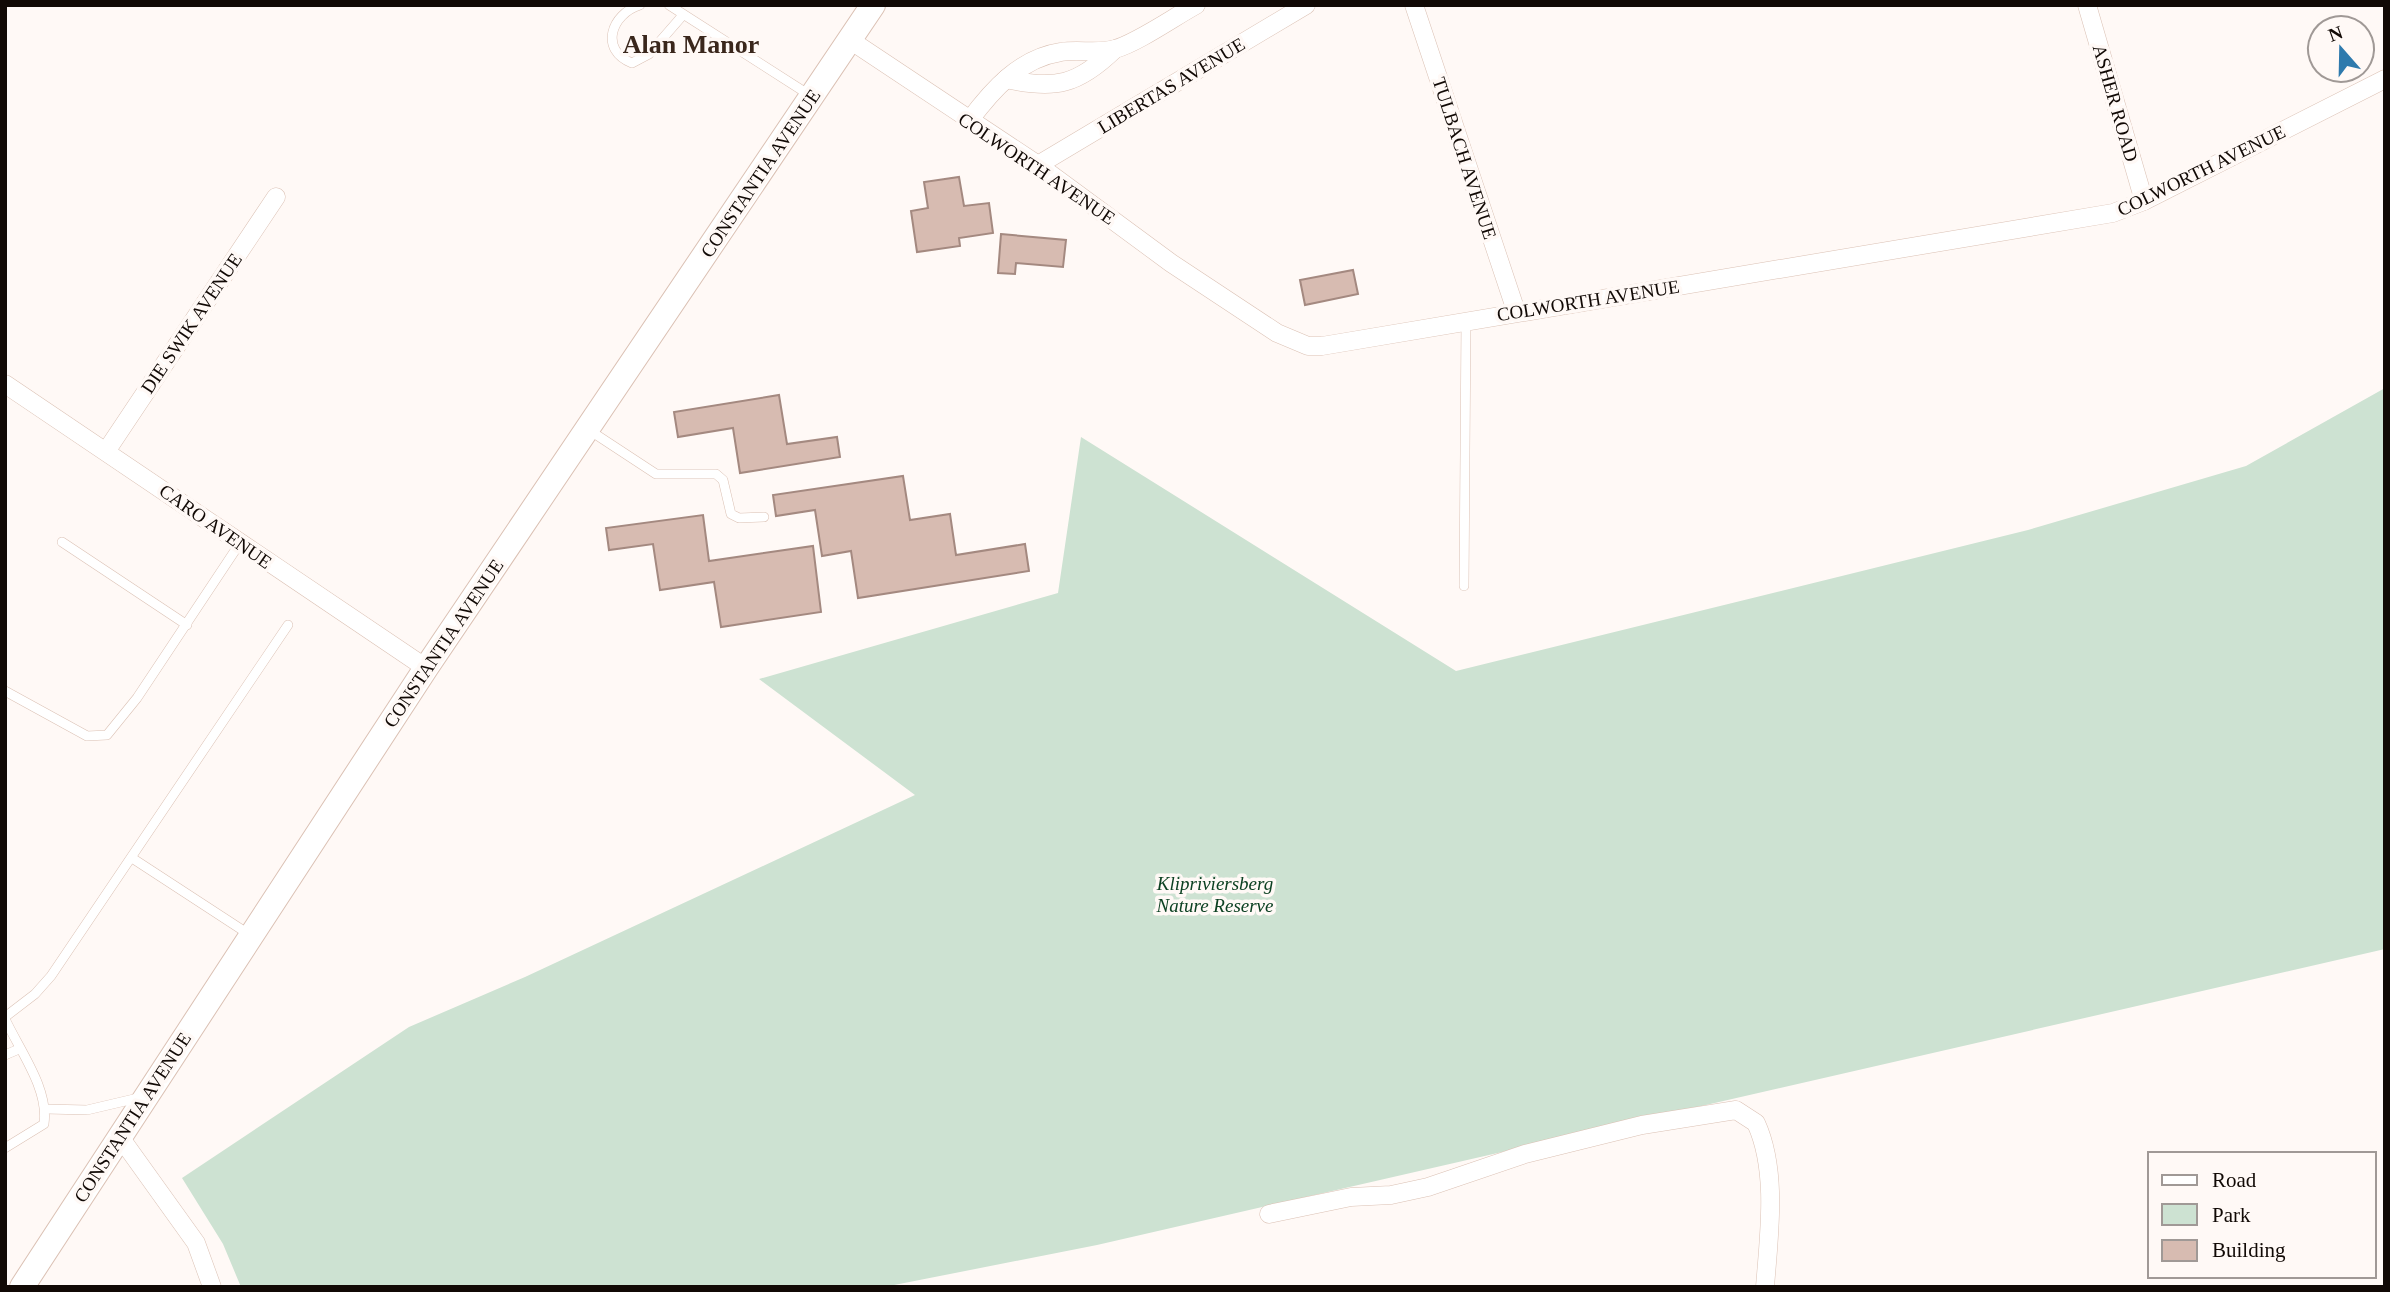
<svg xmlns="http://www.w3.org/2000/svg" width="2390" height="1292" font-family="'Times New Roman',serif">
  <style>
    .green { fill: #cde2d2 }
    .building { fill: #d7bbb1; stroke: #a48980; stroke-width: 2 }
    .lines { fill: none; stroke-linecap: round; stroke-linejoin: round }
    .lane-casing { stroke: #dbc1b4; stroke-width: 10 }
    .street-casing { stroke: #dbc1b4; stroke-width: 19 }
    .secondary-casing { stroke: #dbc1b4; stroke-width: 26 }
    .lane { stroke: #fff; stroke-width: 9 }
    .street { stroke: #fff; stroke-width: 18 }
    .secondary { stroke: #fff; stroke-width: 24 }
    .labels { text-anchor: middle; stroke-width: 7; stroke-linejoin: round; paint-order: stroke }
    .street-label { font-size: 19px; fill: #110905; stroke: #fff9f6 }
    .park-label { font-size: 19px; font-style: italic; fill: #0c4122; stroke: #fff9f6 }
    .district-label { font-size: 26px; font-weight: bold; fill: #3a271c; stroke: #fff9f6 }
  </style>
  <rect width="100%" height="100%" fill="#fff9f6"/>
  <path class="green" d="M 2385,388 L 2385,949 L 1097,1245 L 884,1287 L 241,1287 L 223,1244 L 182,1178 L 409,1027 L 525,977 L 915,795 L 759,679 L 1058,593 L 1081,437 L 1456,671 L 2028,530 L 2246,466 Z"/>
  <g class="building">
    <path d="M 959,177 L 964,206 L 989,203 L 993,233 L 959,238 L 960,246 L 917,252 L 911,211 L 928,208 L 924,182 Z"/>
    <path d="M 1001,234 L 1066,240 L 1063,267 L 1016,263 L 1015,274 L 998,273 Z"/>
    <path d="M 1353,270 L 1358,294 L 1305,305 L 1300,280 Z"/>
    <path d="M 779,395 L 787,444 L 837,437 L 840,457 L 740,473 L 733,428 L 678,437 L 674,412 Z"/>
    <path d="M 903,476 L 910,520 L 950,514 L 956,555 L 1025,544 L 1029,571 L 858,598 L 851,551 L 822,556 L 815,510 L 776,516 L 773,495 Z"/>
    <path d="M 703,515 L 709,561 L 813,546 L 821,612 L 721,627 L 714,582 L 660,590 L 653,544 L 609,550 L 606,528 Z"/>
  </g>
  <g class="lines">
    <g class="lane-casing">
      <g id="lane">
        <path d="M 640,5 C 611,14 599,50 632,63 L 649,54 L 683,15"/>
        <path d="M 669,5 L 811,96"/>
        <path d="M 589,430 L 656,474 L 716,474 L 723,480 L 731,514 L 739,518 L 764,517"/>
        <path d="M 62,542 L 187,625"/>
        <path d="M 1464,586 L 1466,321"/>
        <path d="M 5,691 L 87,736 L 107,735 L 137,698 L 240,543"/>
        <path d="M 132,858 L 250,935"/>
        <path d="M 5,1017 L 35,994 L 51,976 L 288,625"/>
        <path d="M 5,1019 C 20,1051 49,1089 44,1124 L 5,1148"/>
        <path d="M 5,1055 L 19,1049"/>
        <path d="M 46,1109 L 87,1110 L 138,1098"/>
      </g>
    </g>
    <g class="street-casing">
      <g id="street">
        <path d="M 1414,5 L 1516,311"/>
        <path d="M 2087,5 L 2144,201"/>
        <path d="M 850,40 L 1038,165 L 1171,263 L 1277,333 L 1308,346 L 1322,346 L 2113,213 L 2144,201 L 2385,79"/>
        <path d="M 1006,79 C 1055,90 1078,85 1115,49"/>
        <path d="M 969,121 C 992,90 1020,58 1061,52 C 1078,49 1098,54 1115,49 C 1137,43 1174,17 1196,5"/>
        <path d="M 1038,165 L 1306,5"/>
        <path d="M 5,384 L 426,668"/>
        <path d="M 107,450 L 276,197"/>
        <path d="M 120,1137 L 196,1243 L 212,1287"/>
        <path d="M 1269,1214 L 1351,1197 L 1391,1195 L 1428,1187 L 1525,1154 L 1642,1125 L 1736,1110 L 1756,1123 C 1778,1171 1769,1235 1765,1287"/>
      </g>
    </g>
    <g class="secondary-casing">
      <path id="secondary" d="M 22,1287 L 426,668 L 873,5"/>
    </g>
    <use href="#lane" class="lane"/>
    <use href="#street" class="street"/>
    <use href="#secondary" class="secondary"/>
  </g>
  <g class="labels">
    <g class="street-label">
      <text transform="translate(1171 85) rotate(-31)" y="7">LIBERTAS AVENUE</text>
      <text transform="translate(2116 103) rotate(74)" y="7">ASHER ROAD</text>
      <text transform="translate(1465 158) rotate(72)" y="7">TULBACH AVENUE</text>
      <text transform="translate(1037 168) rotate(34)" y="7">COLWORTH AVENUE</text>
      <text transform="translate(2201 170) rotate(-26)" y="7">COLWORTH AVENUE</text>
      <text transform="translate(760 173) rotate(-56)" y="7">CONSTANTIA AVENUE</text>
      <text transform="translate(1588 300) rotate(-9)" y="7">COLWORTH AVENUE</text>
      <text transform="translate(191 323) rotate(-56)" y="7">DIE SWIK AVENUE</text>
      <text transform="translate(216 526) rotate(35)" y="7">CARO AVENUE</text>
      <text transform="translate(443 643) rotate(-56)" y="7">CONSTANTIA AVENUE</text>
      <text transform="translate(132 1117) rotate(-57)" y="7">CONSTANTIA AVENUE</text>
    </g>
    <g class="park-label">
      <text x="1215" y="890">Klipriviersberg<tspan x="1215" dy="22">Nature Reserve</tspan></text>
    </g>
    <g class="district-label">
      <text x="691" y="53">Alan Manor</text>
    </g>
  </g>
  <rect width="2390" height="1292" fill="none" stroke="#110905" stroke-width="14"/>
  <rect x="2148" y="1152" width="228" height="126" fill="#fff9f6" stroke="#a09996" stroke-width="2"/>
  <rect x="2162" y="1175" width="35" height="10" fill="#ffffff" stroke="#a09996" stroke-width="2"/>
  <text x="2212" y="1187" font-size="21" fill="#110905">Road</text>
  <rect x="2162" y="1204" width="35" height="21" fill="#cde2d2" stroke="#a09996" stroke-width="2"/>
  <text x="2212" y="1222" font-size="21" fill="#110905">Park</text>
  <rect x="2162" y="1240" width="35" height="21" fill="#d7bbb1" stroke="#a09996" stroke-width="2"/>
  <text x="2212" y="1257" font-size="21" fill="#110905">Building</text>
  <g transform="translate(2341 49) rotate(340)"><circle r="33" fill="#fff9f6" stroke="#a09996" stroke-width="2"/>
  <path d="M0-5L12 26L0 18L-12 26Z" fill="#2e7aad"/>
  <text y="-10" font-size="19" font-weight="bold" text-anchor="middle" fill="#110905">N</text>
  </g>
</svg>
